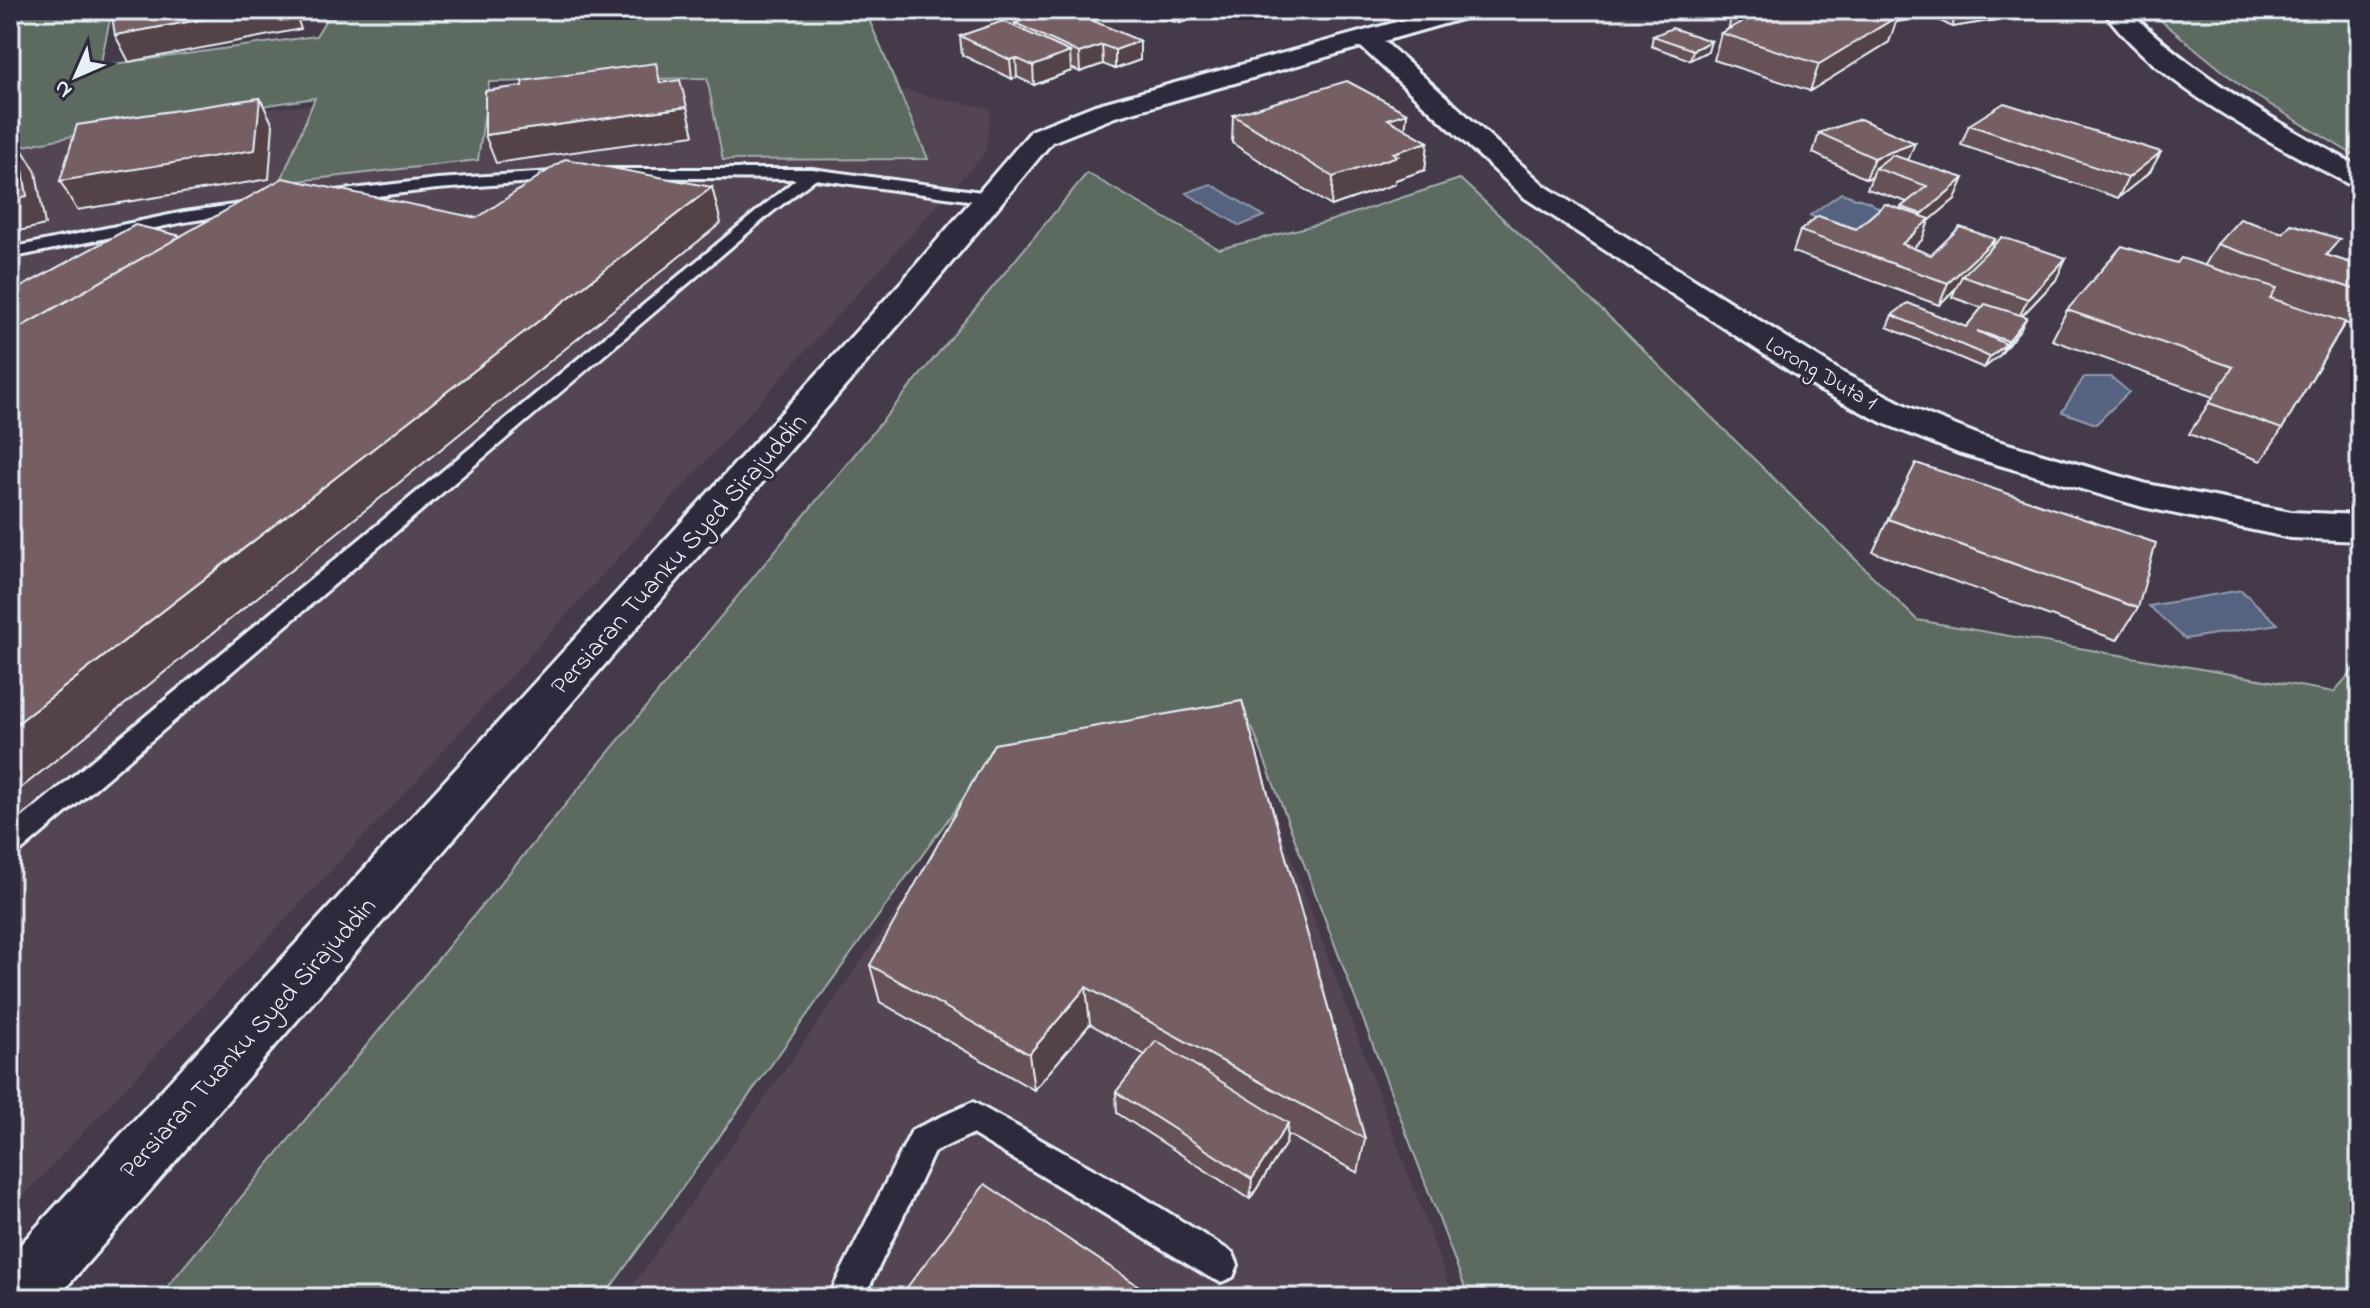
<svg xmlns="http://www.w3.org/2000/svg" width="2370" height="1308" font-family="'Indie Flower',sans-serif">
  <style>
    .built { fill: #534551 }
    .green { fill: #5b6b61; stroke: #a2aeac; stroke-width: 2 }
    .water { fill: #576380; stroke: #919cb0; stroke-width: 2 }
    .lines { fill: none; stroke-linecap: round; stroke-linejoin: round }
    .service-casing { stroke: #e8f1f8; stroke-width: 6 }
    .minor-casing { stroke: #e8f1f8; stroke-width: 6 }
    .service { fill: #2f2a3d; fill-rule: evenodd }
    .minor { fill: #2f2a3d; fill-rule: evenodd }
    .wall { fill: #655156; stroke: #e8f1f8; stroke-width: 2 }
    .shaded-wall { fill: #524246; stroke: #e8f1f8; stroke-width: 2 }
    .building { fill: #755e64; stroke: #e8f1f8; stroke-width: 2 }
    .labels { text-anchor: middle; stroke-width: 6; stroke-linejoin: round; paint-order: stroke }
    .far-street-label { font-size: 22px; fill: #e8f1f8; stroke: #2f2a3d }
    .street-label { font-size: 26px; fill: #e8f1f8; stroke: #2f2a3d }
  </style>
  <rect width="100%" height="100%" fill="#443a49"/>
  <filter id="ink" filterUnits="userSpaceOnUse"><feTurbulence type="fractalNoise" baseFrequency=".0125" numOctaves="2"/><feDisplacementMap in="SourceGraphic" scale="16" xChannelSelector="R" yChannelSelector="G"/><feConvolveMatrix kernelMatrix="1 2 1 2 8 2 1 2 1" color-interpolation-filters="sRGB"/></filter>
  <g filter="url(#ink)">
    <g class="built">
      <path d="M 768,61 L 991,109 L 985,153 L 416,781 L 10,1210 L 10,145 L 81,127 Z"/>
      <path d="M 1246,735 L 1454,1298 L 624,1298 L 993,774 Z"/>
    </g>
    <g class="green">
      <path d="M 10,10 L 112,10 L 100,66 L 316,36 L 327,18 L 364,10 L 452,10 L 464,21 L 578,10 L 865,10 L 928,159 L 723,160 L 707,78 L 489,82 L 478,160 L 280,183 L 315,98 L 97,131 L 10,149 Z"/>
      <path d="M 2148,10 L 2360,10 L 2360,159 L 2246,90 Z"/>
      <path d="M 1087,173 L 1219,249 L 1323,223 L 1460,179 L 1619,326 L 1917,620 L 2334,692 L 2360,662 L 2360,1298 L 1469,1298 L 1252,727 L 988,764 L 603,1298 L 158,1298 Z"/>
    </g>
    <g class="water">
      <path d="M 1211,184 L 1264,216 L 1240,226 L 1186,193 Z"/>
      <path d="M 1841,193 L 1869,202 L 1880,209 L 1855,229 L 1829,225 L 1810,215 Z"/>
      <path d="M 2084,377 L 2111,377 L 2129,392 L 2096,424 L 2062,412 Z"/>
      <path d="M 2241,590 L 2278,624 L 2185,639 L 2149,606 Z"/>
    </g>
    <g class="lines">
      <g class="service-casing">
        <g id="service">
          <path d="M 606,169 L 812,169 L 989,193 L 997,198 L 989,203 L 815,179 L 771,213 L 20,852 L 10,855 L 10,828 L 796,179 L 600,177 L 600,171 Z"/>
          <path d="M 569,171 L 577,176 L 575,179 L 437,189 L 327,202 L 319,197 L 327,192 L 437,179 Z"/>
          <path d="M 255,202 L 261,204 L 261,210 L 184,222 L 10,258 L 10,248 L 184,212 Z"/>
          <path d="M 973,1102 L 1140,1195 L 1233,1253 L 1238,1265 L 1233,1277 L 1221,1282 L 1209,1277 L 972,1134 L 934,1152 L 864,1298 L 828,1298 L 912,1130 Z"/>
        </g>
      </g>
      <g class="minor-casing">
        <g id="minor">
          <path d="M 1440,10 L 1479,10 L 1475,15 L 1384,41 L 1545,186 L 1845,374 L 1909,407 L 1984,437 L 2147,484 L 2291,512 L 2360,515 L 2360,541 L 2291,538 L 2143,507 L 1958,453 L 1883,423 L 1819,390 L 1525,198 L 1361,47 L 1115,117 L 1052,142 L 926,293 L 57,1298 L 10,1298 L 10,1256 L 904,279 L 1032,130 L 1095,105 Z"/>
          <path d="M 2103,10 L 2128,10 C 2197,78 2276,122 2360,167 L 2360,188 L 2350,185 C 2270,141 2156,86 2103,10 Z"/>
        </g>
      </g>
      <use href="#service" class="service"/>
      <use href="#minor" class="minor"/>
    </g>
    <g class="wall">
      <path d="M 1123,10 L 1220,10 L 1180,23 Z"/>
      <path d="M 1736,10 L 2005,10 L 2001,19 L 1952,27 L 1931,16 L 1896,22 L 1889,42 L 1810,91 L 1714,60 L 1721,33 L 1728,30 L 1731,19 L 1741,13 L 1737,12 Z"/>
      <path d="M 1015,23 L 1140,41 L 1140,60 L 1115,69 L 1103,64 L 1080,72 L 1071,68 L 1071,71 L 1034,85 L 1017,77 L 1012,79 L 962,55 L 960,36 L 1015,27 Z"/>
      <path d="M 1653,36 L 1711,41 L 1708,51 L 1690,60 L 1651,46 Z"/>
      <path d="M 1407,113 L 1405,129 L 1428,142 L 1425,170 L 1395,180 L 1395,184 L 1331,206 L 1232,143 L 1233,115 Z"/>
      <path d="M 1969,125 L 2150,172 L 2118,198 L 1961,145 Z"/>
      <path d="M 1819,133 L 1908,160 L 1955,199 L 1929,221 L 1922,240 L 1913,248 L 1931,255 L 1991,248 L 2056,280 L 2022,316 L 2021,328 L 2000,355 L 1984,368 L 1887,327 L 1892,315 L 1966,327 L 1982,308 L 1952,297 L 1956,288 L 1939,305 L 1793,252 L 1800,231 L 1856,229 L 1900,209 L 1907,202 L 1867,189 L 1872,177 L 1866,179 L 1813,153 Z"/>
      <path d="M 2217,244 L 2329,256 L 2360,266 L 2360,328 L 2345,323 L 2282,429 L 2261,461 L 2189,434 L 2213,397 L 2052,340 L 2067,310 L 2177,263 L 2205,265 Z"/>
      <path d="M 1888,519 L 2138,608 L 2117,640 L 1873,552 Z"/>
      <path d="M 1242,701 L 1365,1139 L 1358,1173 L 1287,1134 L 1286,1143 L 1250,1199 L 1117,1113 L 1116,1092 L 1145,1055 L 1090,1024 L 1034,1090 L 880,1002 L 870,965 Z"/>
    </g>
    <g class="shaded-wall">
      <path d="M 254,10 L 343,10 L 297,18 L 301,29 L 129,62 L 115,35 Z"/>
      <path d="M 1180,10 L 1220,10 L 1180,23 Z"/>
      <path d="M 1892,10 L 1933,10 L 1931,16 L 1896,22 L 1889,42 L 1810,91 L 1819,64 L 1888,22 Z"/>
      <path d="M 1958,10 L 2005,10 L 2001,19 L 1952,27 Z"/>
      <path d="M 1140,41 L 1140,60 L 1115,69 L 1115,50 Z"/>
      <path d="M 1711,41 L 1708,51 L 1690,60 L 1693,50 Z"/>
      <path d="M 1102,45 L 1103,64 L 1080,72 L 1079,53 Z"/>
      <path d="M 1070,52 L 1071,71 L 1034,85 L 1033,66 Z"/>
      <path d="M 1016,58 L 1017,77 L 1012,79 L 1010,60 Z"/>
      <path d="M 260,98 L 273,125 L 269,179 L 77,210 L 60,181 Z"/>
      <path d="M 687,107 L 694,135 L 496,163 L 485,135 Z"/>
      <path d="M 1407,113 L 1404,141 L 1388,119 Z"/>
      <path d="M 1428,142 L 1425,170 L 1395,180 L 1395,184 L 1331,206 L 1333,177 L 1393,153 Z"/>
      <path d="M 1915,143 L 1907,163 L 1875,168 L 1872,177 L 1866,179 L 1874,158 Z"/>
      <path d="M 19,144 L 36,172 L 45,225 L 10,233 L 10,200 Z"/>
      <path d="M 2161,152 L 2150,172 L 2118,198 L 2128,178 Z"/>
      <path d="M 1964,178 L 1955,199 L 1929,221 L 1922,240 L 1894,266 L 1902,244 L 1915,233 L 1922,214 Z"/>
      <path d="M 712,187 L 721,223 L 10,797 L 10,729 Z"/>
      <path d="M 1995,239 L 1986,260 L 1962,276 L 1956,288 L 1939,305 L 1948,283 Z"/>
      <path d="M 2066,258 L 2056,280 L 2017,321 L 2028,299 Z"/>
      <path d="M 2027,317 L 2021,328 L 2002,352 L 2008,341 Z"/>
      <path d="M 2006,344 L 2000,355 L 1984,368 L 1990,357 Z"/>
      <path d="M 1086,987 L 1090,1024 L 1034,1090 L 1029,1054 Z"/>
      <path d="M 1288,1123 L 1286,1143 L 1250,1199 L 1252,1179 Z"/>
    </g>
    <g class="building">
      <path d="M 111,10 L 254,10 L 115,35 Z"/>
      <path d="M 1055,10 L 1068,10 L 1140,41 L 1115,50 L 1102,45 L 1079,53 L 1015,23 Z"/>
      <path d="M 1747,10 L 1878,10 L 1898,16 L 1819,64 L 1721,33 L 1742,22 L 1731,19 Z"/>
      <path d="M 1003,21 L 1070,52 L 1033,66 L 1016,58 L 1010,60 L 960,36 Z"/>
      <path d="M 1672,28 L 1711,41 L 1693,50 L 1653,36 Z"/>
      <path d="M 656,63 L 660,83 L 680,80 L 687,107 L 485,135 L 485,91 L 523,86 L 522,81 Z"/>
      <path d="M 1347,81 L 1407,113 L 1388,119 L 1428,142 L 1393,153 L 1398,156 L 1333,177 L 1233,115 Z"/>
      <path d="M 260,98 L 255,150 L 60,181 L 77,125 Z"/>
      <path d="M 2004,103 L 2161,152 L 2128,178 L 1969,125 Z"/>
      <path d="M 1860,119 L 1915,143 L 1874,158 L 1819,133 Z"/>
      <path d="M 19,144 L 27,196 L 10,200 L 10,146 Z"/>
      <path d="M 1892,155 L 1964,178 L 1922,214 L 1901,207 L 1927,186 L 1875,168 Z"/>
      <path d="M 565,159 L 712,187 L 10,729 L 10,333 L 283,178 L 477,218 Z"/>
      <path d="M 1885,204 L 1930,219 L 1902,244 L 1931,255 L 1960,227 L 1995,239 L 1948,283 L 1800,231 L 1818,216 L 1856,229 Z"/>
      <path d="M 2240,219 L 2283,233 L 2291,224 L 2340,239 L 2326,255 L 2360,266 L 2360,291 L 2217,244 Z"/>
      <path d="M 135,225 L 181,236 L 10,333 L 10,293 Z"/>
      <path d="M 2002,237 L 2066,258 L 2028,299 L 1962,276 Z"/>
      <path d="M 2122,246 L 2177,263 L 2181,258 L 2277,288 L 2270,298 L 2345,322 L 2282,429 L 2209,403 L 2233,367 L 2067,310 Z"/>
      <path d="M 1908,303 L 1966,327 L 1985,304 L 2027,317 L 2008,341 L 1977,331 L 2006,344 L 1990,357 L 1892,315 Z"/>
      <path d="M 1916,463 L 2156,543 L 2138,608 L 1888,519 Z"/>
      <path d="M 1242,701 L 1365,1139 L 1086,987 L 1029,1054 L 870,965 L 994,744 Z"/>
      <path d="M 1156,1041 L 1288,1123 L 1252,1179 L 1116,1092 Z"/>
      <path d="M 985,1184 L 1157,1298 L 899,1298 Z"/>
    </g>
  </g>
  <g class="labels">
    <g class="far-street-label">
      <text transform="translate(1822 372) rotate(30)" y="8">Lorong Duta 1</text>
    </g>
    <g class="street-label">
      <text transform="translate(678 553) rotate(-48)" y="9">Persiaran Tuanku Syed Sirajuddin</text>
      <text transform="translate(247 1037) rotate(-48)" y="9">Persiaran Tuanku Syed Sirajuddin</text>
    </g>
  </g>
  <rect width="2370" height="1308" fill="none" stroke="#2f2a3d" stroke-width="40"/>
  <rect x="20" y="20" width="2330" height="1268" fill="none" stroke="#e8f1f8" stroke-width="3" filter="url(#ink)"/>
  <g transform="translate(76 76) rotate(225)" stroke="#2f2a3d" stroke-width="6" paint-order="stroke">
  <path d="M0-6L14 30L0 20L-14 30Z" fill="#e8f1f8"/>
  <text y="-12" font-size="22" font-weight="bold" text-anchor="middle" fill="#e8f1f8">N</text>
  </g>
</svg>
